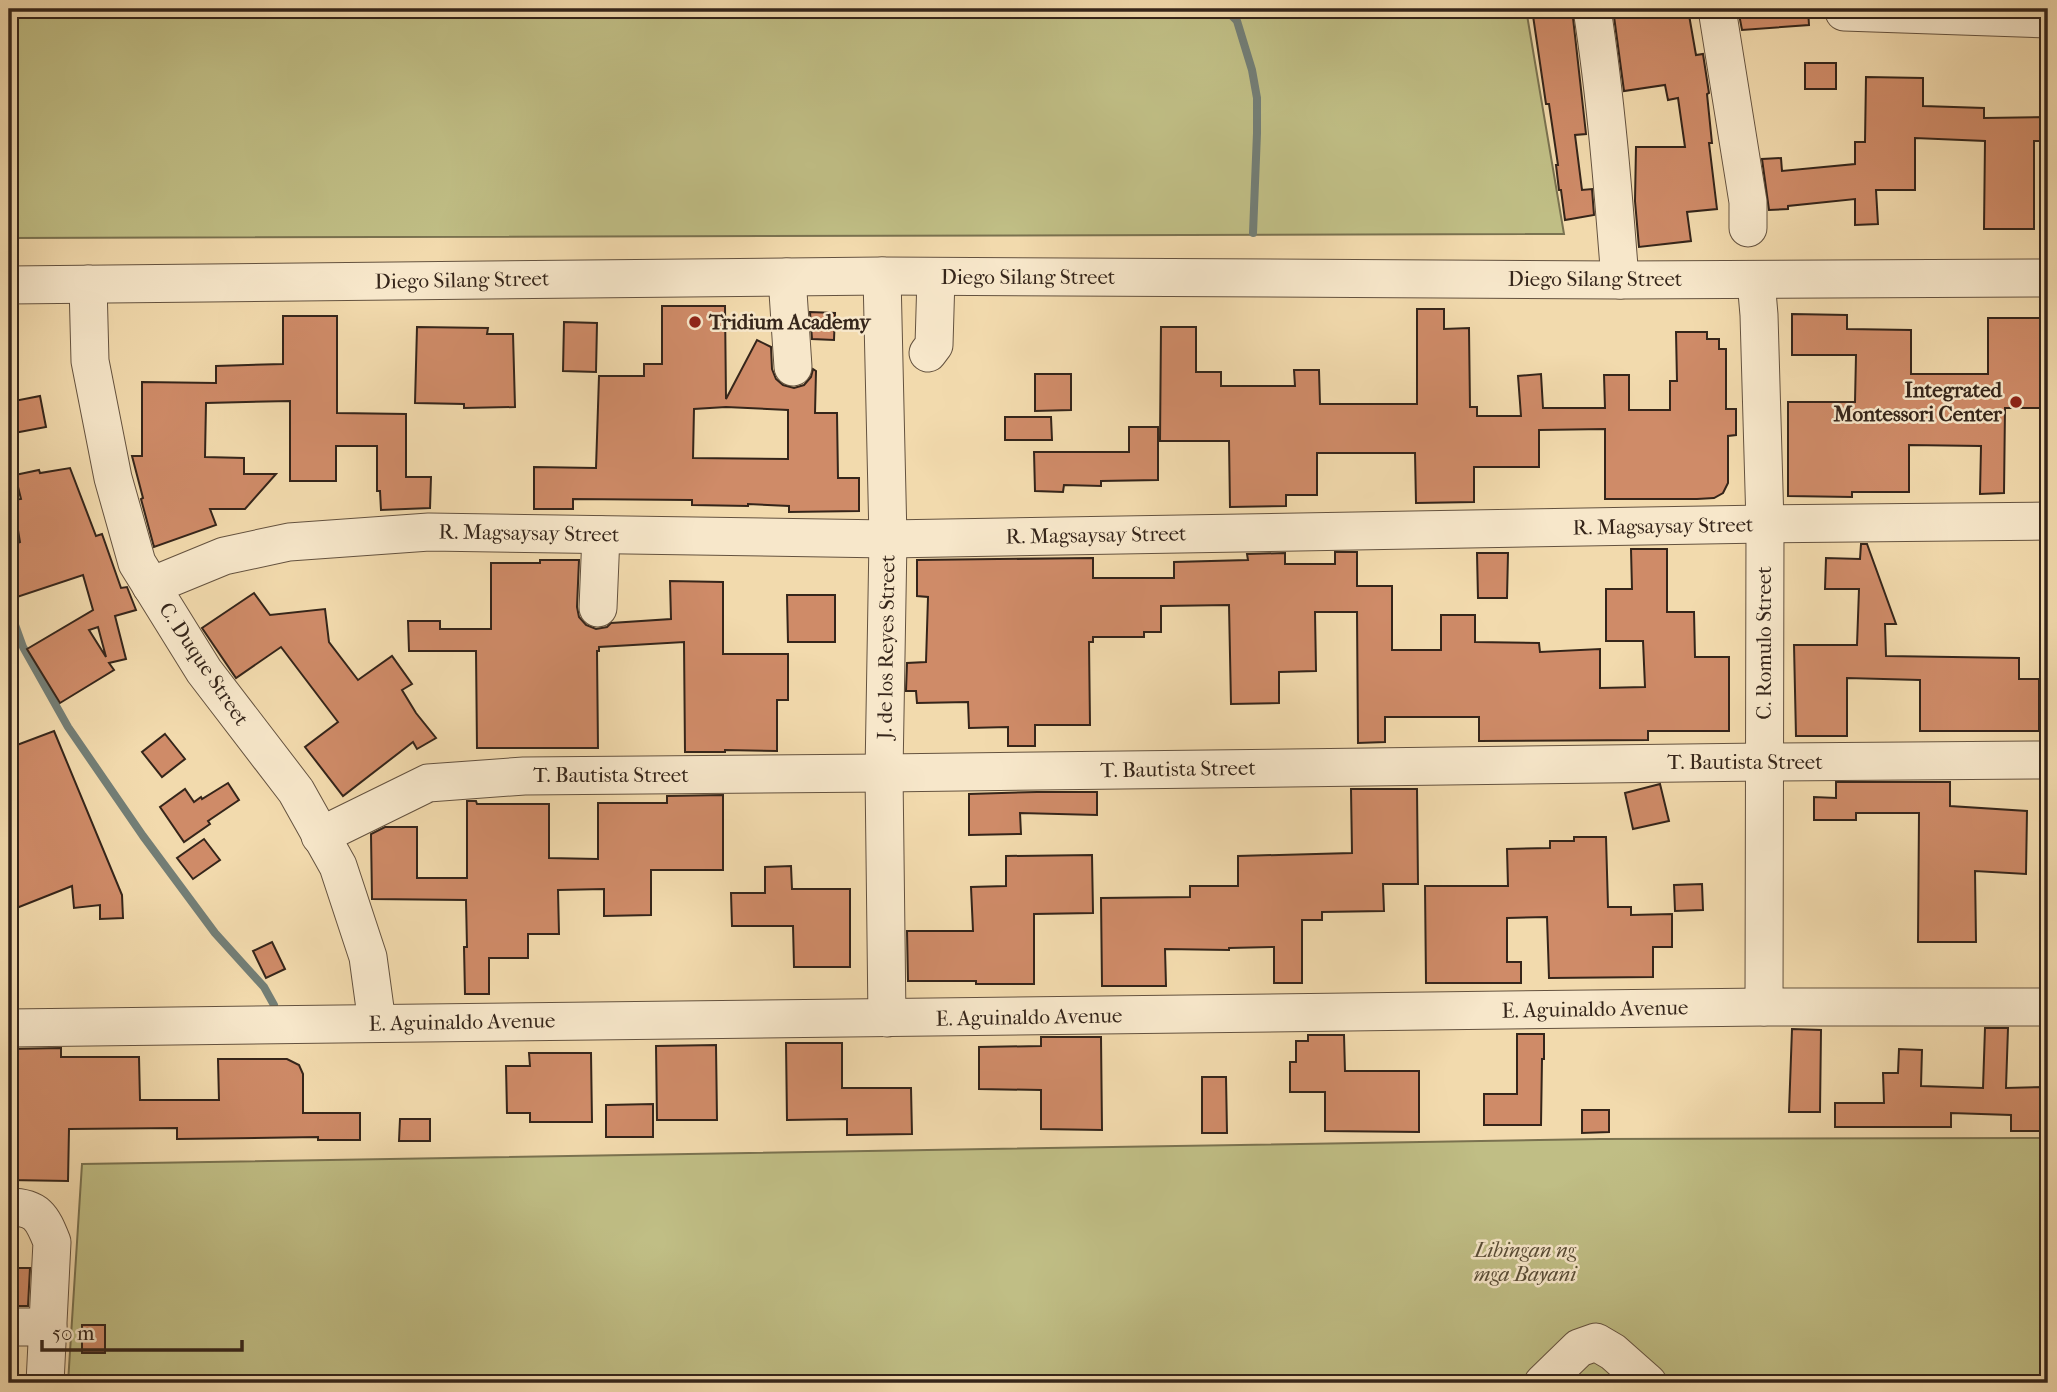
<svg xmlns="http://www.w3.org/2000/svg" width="2057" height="1392" font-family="'IM FELL French Canon',serif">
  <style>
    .green { fill: #c0be85; stroke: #7a7250; stroke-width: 2 }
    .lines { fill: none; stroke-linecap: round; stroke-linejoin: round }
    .stream { stroke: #737e76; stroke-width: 8 }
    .building { fill: #cf8b68; stroke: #35251a; stroke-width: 2; fill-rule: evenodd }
    .minor-casing { stroke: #64523f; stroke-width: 39 }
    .minor { stroke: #f7e7ca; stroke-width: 37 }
    .poi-dot { fill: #8f2418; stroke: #f7e7ca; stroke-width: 2.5 }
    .labels { text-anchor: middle; stroke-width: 5; stroke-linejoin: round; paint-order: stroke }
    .street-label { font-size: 21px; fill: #35251a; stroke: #f7e7ca }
    .poi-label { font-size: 21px; font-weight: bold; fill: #35251a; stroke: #f7e7ca; text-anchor: start }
    .park-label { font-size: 21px; font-style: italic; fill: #584b35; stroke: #f7e7ca }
  </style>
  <rect width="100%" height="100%" fill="#f2daad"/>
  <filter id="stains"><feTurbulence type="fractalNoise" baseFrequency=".00286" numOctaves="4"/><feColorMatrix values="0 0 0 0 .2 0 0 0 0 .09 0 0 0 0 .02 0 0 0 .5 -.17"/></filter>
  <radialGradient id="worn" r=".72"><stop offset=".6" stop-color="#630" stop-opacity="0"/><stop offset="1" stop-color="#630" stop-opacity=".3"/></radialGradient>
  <g class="green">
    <path d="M 9,9 L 1526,9 L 1564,234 L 9,238 Z"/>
    <path d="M 2048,1138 L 2048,1383 L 68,1383 L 82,1164 L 1600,1139 Z"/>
  </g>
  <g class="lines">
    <g class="stream">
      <path d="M 1225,9 L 1237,21 L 1252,70 L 1257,98 L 1257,133 L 1253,233"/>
      <path d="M 9,608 L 23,647 L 68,727 L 143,836 L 215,933 L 264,987 L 274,1005"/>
    </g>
  </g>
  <g class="building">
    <path d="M 1532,9 L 1572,9 L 1586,134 L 1575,135 L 1582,190 L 1592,189 L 1594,215 L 1565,220 L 1561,190 L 1559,190 L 1556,165 L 1558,165 L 1549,104 L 1546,104 Z"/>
    <path d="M 1613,9 L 1681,9 L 1682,16 L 1689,15 L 1696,55 L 1703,54 L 1709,93 L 1707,94 L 1712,143 L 1709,143 L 1717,209 L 1687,212 L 1691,241 L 1639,247 L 1635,201 L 1636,147 L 1685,147 L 1678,98 L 1668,100 L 1665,85 L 1624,91 Z"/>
    <path d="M 1738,9 L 1808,9 L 1809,25 L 1742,30 Z"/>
    <rect x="1805" y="63" width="31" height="26"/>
    <path d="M 1866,77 L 1923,78 L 1923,106 L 1984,108 L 1984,118 L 2048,117 L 2048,141 L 2034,141 L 2034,229 L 1984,229 L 1985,141 L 1915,138 L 1915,190 L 1876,190 L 1878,224 L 1855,225 L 1855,199 L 1788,206 L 1788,209 L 1769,210 L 1762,159 L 1781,158 L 1782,171 L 1855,164 L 1855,142 L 1865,142 Z"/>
    <path d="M 662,306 L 725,306 L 726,399 L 757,340 L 771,347 L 772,369 L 776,379 L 783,385 L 794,388 L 804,385 L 811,377 L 813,369 L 816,371 L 815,413 L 837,413 L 838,478 L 859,478 L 859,511 L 789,512 L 789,506 L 748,504 L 748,506 L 692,505 L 692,500 L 573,499 L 573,509 L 534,509 L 534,467 L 596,468 L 599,376 L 644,376 L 644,364 L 662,364 ZM 726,407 L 788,410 L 788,459 L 693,458 L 694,409 Z"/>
    <path d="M 1417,309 L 1444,309 L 1444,329 L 1469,328 L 1470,407 L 1477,407 L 1477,416 L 1521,416 L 1518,376 L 1541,374 L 1543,408 L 1605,408 L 1604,375 L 1629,375 L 1629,410 L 1670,410 L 1670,381 L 1677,381 L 1676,332 L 1707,332 L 1707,339 L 1719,339 L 1719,349 L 1726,349 L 1726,409 L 1736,409 L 1736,435 L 1728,436 L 1728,483 L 1723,493 L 1714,498 L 1697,499 L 1605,499 L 1605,429 L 1539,430 L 1539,467 L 1474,467 L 1474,502 L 1416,503 L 1415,453 L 1317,453 L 1317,495 L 1286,495 L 1286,506 L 1230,507 L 1229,441 L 1160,441 L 1161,327 L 1196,327 L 1196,372 L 1221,372 L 1221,386 L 1295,386 L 1294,370 L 1319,370 L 1320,404 L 1417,404 Z"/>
    <path d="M 810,312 L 835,313 L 834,340 L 812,339 Z"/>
    <path d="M 1792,314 L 1847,315 L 1847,329 L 1911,330 L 1911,374 L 1988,374 L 1988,318 L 2048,318 L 2048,408 L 2005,408 L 2004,493 L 1980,494 L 1981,446 L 1909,445 L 1909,492 L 1852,492 L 1852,497 L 1788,496 L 1788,402 L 1855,402 L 1856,355 L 1792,355 Z"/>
    <path d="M 283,316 L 337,316 L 337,413 L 406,414 L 406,477 L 431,477 L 430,508 L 381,510 L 380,491 L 377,491 L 377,446 L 336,446 L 336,481 L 290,481 L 290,401 L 206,403 L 205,457 L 244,458 L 244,474 L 276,474 L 245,509 L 210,509 L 216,525 L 154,547 L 141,499 L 143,498 L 132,456 L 142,456 L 142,382 L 216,383 L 216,366 L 283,364 Z"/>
    <path d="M 564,322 L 597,323 L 596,372 L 563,371 Z"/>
    <path d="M 417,327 L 488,328 L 487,334 L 513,334 L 515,407 L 464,408 L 464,404 L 415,403 Z"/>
    <path d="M 1035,374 L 1071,374 L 1071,410 L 1035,411 Z"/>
    <path d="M 40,396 L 46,427 L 14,433 L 9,402 Z"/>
    <path d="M 1005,417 L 1051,417 L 1052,440 L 1005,440 Z"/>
    <path d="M 1129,427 L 1158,427 L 1158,480 L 1101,481 L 1101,486 L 1064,485 L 1063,492 L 1035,491 L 1034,452 L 1129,452 Z"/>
    <path d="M 70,468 L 96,536 L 102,534 L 121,588 L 127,587 L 136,610 L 115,616 L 126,659 L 109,663 L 114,670 L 60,703 L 27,649 L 93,610 L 83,575 L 14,598 L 9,582 L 9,546 L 20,542 L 13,500 L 21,499 L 15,475 L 39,470 L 40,473 ZM 98,627 L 106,657 L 89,630 Z"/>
    <path d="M 1861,544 L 1867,544 L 1896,624 L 1885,624 L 1886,656 L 2019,658 L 2019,679 L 2039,679 L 2039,731 L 1920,731 L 1920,680 L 1847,678 L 1847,736 L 1796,736 L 1794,645 L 1857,645 L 1859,589 L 1825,589 L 1826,558 L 1860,559 Z"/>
    <path d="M 1631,549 L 1667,549 L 1667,612 L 1694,612 L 1695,657 L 1729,657 L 1729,731 L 1648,731 L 1648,740 L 1479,741 L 1479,717 L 1385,717 L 1385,742 L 1358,743 L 1357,612 L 1315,612 L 1316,671 L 1279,672 L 1279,703 L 1231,704 L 1229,605 L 1161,606 L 1161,632 L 1144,632 L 1144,637 L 1093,637 L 1093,642 L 1089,642 L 1090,725 L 1035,725 L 1035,746 L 1008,746 L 1008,727 L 969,728 L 968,702 L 917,703 L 916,691 L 906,691 L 907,663 L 926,662 L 928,597 L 917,596 L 917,560 L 1093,558 L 1093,578 L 1174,578 L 1174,562 L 1248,560 L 1247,554 L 1285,553 L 1285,564 L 1335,564 L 1335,552 L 1357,552 L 1357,586 L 1392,586 L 1392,650 L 1441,650 L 1441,615 L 1475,615 L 1475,642 L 1539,643 L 1540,652 L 1600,649 L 1600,688 L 1645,687 L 1643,641 L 1606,641 L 1606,589 L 1632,589 Z"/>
    <path d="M 1477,553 L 1508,553 L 1507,598 L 1478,598 Z"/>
    <path d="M 540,560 L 579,560 L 577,607 L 579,617 L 586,625 L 596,629 L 607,627 L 611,623 L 671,619 L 670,581 L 723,582 L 723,654 L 788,654 L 788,700 L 777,700 L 777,751 L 725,750 L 725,752 L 685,752 L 684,642 L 599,647 L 599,651 L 597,651 L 598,748 L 477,748 L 476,651 L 409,651 L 408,621 L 440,621 L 440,629 L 491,629 L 491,563 L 540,563 Z"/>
    <path d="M 254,593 L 270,615 L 325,609 L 329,642 L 358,680 L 392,656 L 412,684 L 402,690 L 416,713 L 436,738 L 417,749 L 413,742 L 343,796 L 305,747 L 338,722 L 281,647 L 236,678 L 202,628 Z"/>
    <path d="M 787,595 L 835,595 L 835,642 L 788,642 Z"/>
    <path d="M 54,731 L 122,895 L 123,918 L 100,919 L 100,905 L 74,908 L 72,886 L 9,911 L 9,748 Z"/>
    <path d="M 165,734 L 185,759 L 162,777 L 142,752 Z"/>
    <path d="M 1836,782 L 1950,782 L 1950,806 L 2027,811 L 2026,874 L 1975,871 L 1976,942 L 1918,942 L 1919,813 L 1856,813 L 1856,820 L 1814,820 L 1814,797 L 1836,798 Z"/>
    <path d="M 228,783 L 239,800 L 208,821 L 210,824 L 184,842 L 160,807 L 185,789 L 194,802 L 201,797 L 202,799 Z"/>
    <path d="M 1660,784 L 1669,821 L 1633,829 L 1625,793 Z"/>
    <path d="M 1351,789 L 1417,789 L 1418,884 L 1383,884 L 1384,911 L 1322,912 L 1322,920 L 1302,920 L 1302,983 L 1274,983 L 1274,947 L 1229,948 L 1229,950 L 1165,949 L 1166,986 L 1102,986 L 1101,898 L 1190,897 L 1190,886 L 1238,886 L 1238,856 L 1352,853 Z"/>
    <path d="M 1037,792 L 1097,792 L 1097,815 L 1020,813 L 1021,834 L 969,835 L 969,794 Z"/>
    <path d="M 723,795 L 723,870 L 651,870 L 651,915 L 604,916 L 604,889 L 558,890 L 559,934 L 528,934 L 528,958 L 489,958 L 489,994 L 465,994 L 464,947 L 467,947 L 466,900 L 372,899 L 371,834 L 385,827 L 417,827 L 417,878 L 467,878 L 467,801 L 476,801 L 477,804 L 549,804 L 549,858 L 598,859 L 598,803 L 667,803 L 667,796 Z"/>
    <path d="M 1574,837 L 1606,837 L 1608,907 L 1631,907 L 1631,915 L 1672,914 L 1672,947 L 1653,947 L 1653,977 L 1549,978 L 1547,917 L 1507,918 L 1507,962 L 1521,962 L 1521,983 L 1426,983 L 1425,886 L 1508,886 L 1507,849 L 1550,848 L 1550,841 L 1574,841 Z"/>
    <path d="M 204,839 L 220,860 L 193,879 L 177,858 Z"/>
    <path d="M 1092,855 L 1093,913 L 1034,914 L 1034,984 L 976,984 L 976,981 L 908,981 L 907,931 L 973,931 L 971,887 L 1006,886 L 1006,856 Z"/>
    <path d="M 791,866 L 792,889 L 850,889 L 850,967 L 794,967 L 793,926 L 732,926 L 731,893 L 765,893 L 765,867 Z"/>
    <path d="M 1702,884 L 1703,910 L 1675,911 L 1674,885 Z"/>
    <path d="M 272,942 L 285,969 L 266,978 L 253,951 Z"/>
    <path d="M 1985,1028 L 2008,1028 L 2006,1088 L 2044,1087 L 2044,1131 L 2011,1131 L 2011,1115 L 1951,1113 L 1951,1127 L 1835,1127 L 1835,1103 L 1884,1103 L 1883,1073 L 1898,1073 L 1899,1049 L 1922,1050 L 1921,1086 L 1983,1088 Z"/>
    <path d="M 1792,1029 L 1821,1030 L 1820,1112 L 1789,1112 Z"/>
    <path d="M 1517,1034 L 1544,1034 L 1544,1059 L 1542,1059 L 1541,1125 L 1484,1125 L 1484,1094 L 1517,1094 Z"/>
    <path d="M 1308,1035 L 1344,1035 L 1345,1071 L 1419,1071 L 1419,1132 L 1325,1131 L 1325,1092 L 1290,1092 L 1290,1062 L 1296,1062 L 1296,1041 L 1308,1041 Z"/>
    <path d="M 1041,1037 L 1101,1037 L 1102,1130 L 1041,1129 L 1041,1090 L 979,1089 L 979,1047 L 1041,1046 Z"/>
    <path d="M 786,1043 L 842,1043 L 842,1088 L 911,1088 L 912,1134 L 847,1135 L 847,1119 L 787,1120 Z"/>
    <path d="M 716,1045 L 717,1120 L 657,1120 L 656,1046 Z"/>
    <path d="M 61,1048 L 61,1057 L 139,1057 L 140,1100 L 219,1100 L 218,1059 L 287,1059 L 299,1065 L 303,1074 L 303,1113 L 360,1113 L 360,1140 L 318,1140 L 318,1137 L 177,1139 L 177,1128 L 69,1129 L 68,1181 L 9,1180 L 9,1049 Z"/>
    <path d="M 529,1053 L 591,1053 L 592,1122 L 530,1122 L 530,1113 L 507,1113 L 506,1066 L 530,1066 Z"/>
    <path d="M 1202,1077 L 1226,1077 L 1227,1133 L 1202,1133 Z"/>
    <path d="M 653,1104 L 653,1137 L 606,1137 L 606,1105 Z"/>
    <path d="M 1582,1110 L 1609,1110 L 1609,1132 L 1582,1133 Z"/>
    <path d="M 400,1119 L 430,1119 L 430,1141 L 399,1141 Z"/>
    <path d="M 9,1268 L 30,1268 L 28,1306 L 9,1306 Z"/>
    <rect x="82" y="1325" width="23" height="28"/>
  </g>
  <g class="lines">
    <g class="minor-casing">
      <g id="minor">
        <path d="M 1592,9 C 1606,99 1613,189 1620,280"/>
        <path d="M 1717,9 L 1748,202 L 1748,228"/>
        <path d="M 1844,12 L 2048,19"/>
        <path d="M 882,276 L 888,539 L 884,773 L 887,1018"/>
        <path d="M 787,277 L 793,367"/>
        <path d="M 1756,280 L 1759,315 L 1765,524 L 1764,1007"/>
        <path d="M 88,284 L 90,361 L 113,478 L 137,563 L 204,671 L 296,791 L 338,866 L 368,957 L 377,1023"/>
        <path d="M 9,285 L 882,276 L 1620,280 L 2048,278"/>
        <path d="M 928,353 L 934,345 L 936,277"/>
        <path d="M 151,586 L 224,556 L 289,542 L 429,532 L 888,539 L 1765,524 L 2048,521"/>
        <path d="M 598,608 L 601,535"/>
        <path d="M 320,836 L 428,783 L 524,776 L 884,773 L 1763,762 L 2048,760"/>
        <path d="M 9,1028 L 1764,1007 L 2048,1007"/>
        <path d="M 9,1207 C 37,1207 42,1217 52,1242 L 45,1383"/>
        <path d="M 9,1327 L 48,1327"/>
        <path d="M 1543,1383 L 1579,1348 L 1596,1342 L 1613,1352 L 1648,1383"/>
      </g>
    </g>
    <use href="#minor" class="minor"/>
  </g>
  <g class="poi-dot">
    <circle cx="695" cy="322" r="7"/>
    <circle cx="2016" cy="402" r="7"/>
  </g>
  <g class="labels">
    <g class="street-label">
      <text x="1028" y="284">Diego Silang Street</text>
      <text x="1595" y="286">Diego Silang Street</text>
      <text transform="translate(462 280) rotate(-1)" y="7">Diego Silang Street</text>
      <text transform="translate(1663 526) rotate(-1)" y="7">R. Magsaysay Street</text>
      <text transform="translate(529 533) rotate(1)" y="7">R. Magsaysay Street</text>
      <text transform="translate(1096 535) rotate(-1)" y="7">R. Magsaysay Street</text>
      <text transform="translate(1764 643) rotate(-90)" y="7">C. Romulo Street</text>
      <text transform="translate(886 647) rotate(-89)" y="7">J. de los Reyes Street</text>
      <text transform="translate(204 664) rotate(56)" y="7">C. Duque Street</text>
      <text x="1745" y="769">T. Bautista Street</text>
      <text transform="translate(1178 769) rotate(-1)" y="7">T. Bautista Street</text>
      <text x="611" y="782">T. Bautista Street</text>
      <text transform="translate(1595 1009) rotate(-1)" y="7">E. Aguinaldo Avenue</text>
      <text transform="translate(1029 1017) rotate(-1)" y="7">E. Aguinaldo Avenue</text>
      <text transform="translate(462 1022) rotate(-1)" y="7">E. Aguinaldo Avenue</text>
    </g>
    <g class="poi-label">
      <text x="709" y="329">Tridium Academy</text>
      <text x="2002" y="397" text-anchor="end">Integrated<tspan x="2002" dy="24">Montessori Center</tspan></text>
    </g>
    <g class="park-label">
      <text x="1525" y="1257">Libingan ng<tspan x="1525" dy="24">mga Bayani</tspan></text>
    </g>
  </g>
  <rect width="2057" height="1392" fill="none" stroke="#f2daad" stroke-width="35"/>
  <rect x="10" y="10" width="2036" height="1371" fill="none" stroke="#35251a" stroke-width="3.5"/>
  <rect x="18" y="18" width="2022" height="1357" fill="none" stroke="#35251a" stroke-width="2"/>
  <path d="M42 1340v10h200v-10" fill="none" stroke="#35251a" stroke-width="3.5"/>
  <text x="52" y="1340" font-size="21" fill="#35251a" stroke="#f7e7ca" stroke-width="5" paint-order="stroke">50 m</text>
  <rect width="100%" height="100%" filter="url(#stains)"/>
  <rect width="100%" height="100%" fill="url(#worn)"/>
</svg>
